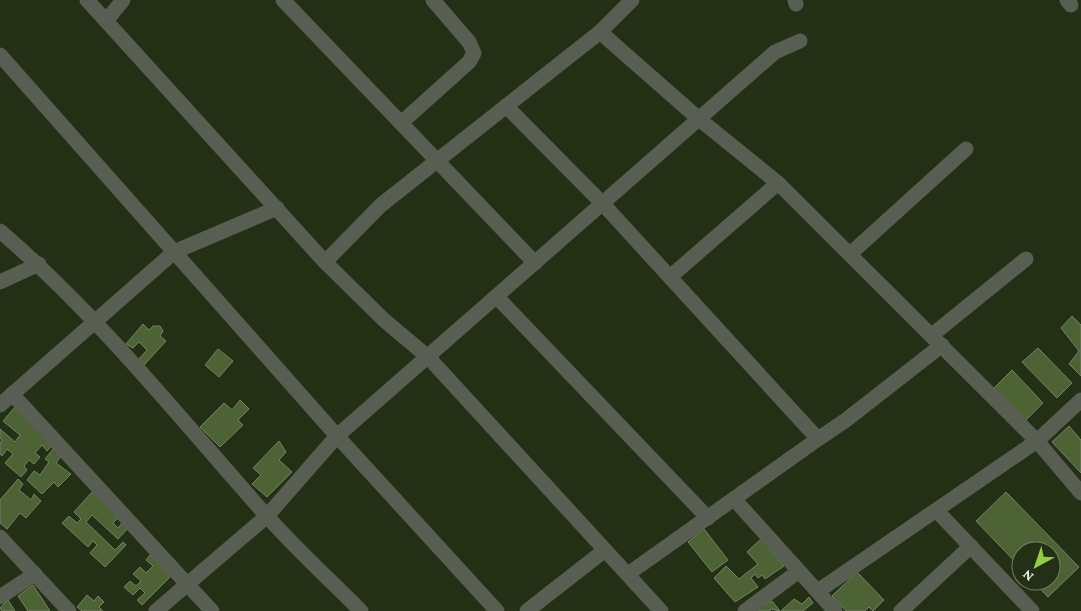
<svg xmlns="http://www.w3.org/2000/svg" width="1081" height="611" font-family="'Crimson Pro',serif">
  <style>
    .building { fill: #4d6336; stroke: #738265 }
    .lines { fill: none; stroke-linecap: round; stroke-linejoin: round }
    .minor { stroke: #585e52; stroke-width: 15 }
  </style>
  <rect width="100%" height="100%" fill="#243016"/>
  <g class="building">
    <path d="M 1072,316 L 1081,325 L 1081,376 L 1069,364 L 1079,351 L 1061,328 Z"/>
    <path d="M 143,324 L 149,330 L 153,326 L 160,326 L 163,331 L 160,336 L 166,341 L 144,365 L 138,360 L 147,350 L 139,342 L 133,348 L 126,344 Z"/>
    <path d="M 1038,348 L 1072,383 L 1057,398 L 1022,362 Z"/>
    <path d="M 218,349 L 233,361 L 219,377 L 205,365 Z"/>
    <path d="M 1012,370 L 1043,403 L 1024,422 L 992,390 Z"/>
    <path d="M 240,400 L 249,409 L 238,420 L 243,425 L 220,447 L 200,427 L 224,403 L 232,410 Z"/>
    <path d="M 15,407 L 55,442 L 47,451 L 42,445 L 35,453 L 40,457 L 34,464 L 29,460 L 24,466 L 27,470 L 21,477 L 5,463 L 13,454 L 7,449 L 2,456 L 0,454 L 0,443 L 2,440 L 0,438 L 0,429 L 15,442 L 20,435 L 3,421 Z"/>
    <path d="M 1069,426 L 1081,440 L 1081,473 L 1052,442 Z"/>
    <path d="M 279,441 L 286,452 L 279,460 L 292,472 L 267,497 L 252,484 L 261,475 L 253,468 Z"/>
    <path d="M 54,448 L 62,455 L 56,463 L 71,474 L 58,487 L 54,482 L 42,494 L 27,480 L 34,471 L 40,475 L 49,462 L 45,459 Z"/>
    <path d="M 18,479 L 23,484 L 19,490 L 31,500 L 34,494 L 41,501 L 26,518 L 20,513 L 7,529 L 0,523 L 0,500 Z"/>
    <path d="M 93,491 L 120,516 L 113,523 L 118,528 L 122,523 L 128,528 L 118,539 L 92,515 L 86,522 L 115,550 L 123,542 L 126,545 L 105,567 L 90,553 L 97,545 L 93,541 L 88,547 L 62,523 L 69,516 L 77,523 L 81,519 L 74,512 Z"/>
    <path d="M 1006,492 L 1079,567 L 1048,597 L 1033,581 L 1051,581 L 1051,551 L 1021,551 L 1021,568 L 976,521 Z"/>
    <path d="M 704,529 L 728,560 L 712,572 L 688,542 Z"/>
    <path d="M 761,539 L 784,566 L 765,579 L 762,575 L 758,578 L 755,574 L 751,578 L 758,587 L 735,602 L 714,578 L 726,566 L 739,579 L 758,564 L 747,552 Z"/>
    <path d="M 150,555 L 171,576 L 142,605 L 137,600 L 145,593 L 140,588 L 133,595 L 124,587 L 130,581 L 136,586 L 141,581 L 133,574 L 140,567 L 146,573 L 153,566 L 146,560 Z"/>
    <path d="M 857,572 L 884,600 L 873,611 L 869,607 L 865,611 L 846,611 L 832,596 Z"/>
    <path d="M 33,585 L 50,611 L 28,611 L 18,596 Z"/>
    <path d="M 87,595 L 94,601 L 98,596 L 104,602 L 99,607 L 103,611 L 82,611 L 77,607 Z"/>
    <path d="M 809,597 L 813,603 L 803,611 L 781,611 L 794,599 L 802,604 Z"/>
    <path d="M 8,600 L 15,611 L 2,611 L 0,608 Z"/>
    <path d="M 772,601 L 780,611 L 771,609 L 770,611 L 754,611 Z"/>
  </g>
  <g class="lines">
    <g class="minor">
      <path d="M 87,0 L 325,262 L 384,320 L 428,357 L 661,611"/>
      <path d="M 283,0 L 535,263"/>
      <path d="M 795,0 L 796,4"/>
      <path d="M 1067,0 L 1071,5"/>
      <path d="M 106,21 L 123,0"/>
      <path d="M 600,32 L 699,119 L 778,183 L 1037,441 L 1081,493"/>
      <path d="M 0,55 L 337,436 L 497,611"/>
      <path d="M 506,106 L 603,204 L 818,439 L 846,420 L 942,345"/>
      <path d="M 401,123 L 469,62 L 474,53 L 469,42 L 433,0"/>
      <path d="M 0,231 C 98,315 179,417 265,514 C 295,548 329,579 361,611"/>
      <path d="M 850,254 L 966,149"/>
      <path d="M 325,262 L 381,205 L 600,32 L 632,0"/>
      <path d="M 670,277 L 778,183"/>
      <path d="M 0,282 L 39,264"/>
      <path d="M 497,297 L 708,518"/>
      <path d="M 932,335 L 1026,259"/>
      <path d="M 12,394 L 212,611"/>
      <path d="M 0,405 L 174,252 L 277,208"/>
      <path d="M 734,499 L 835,611"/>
      <path d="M 937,511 L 1032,611"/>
      <path d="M 0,537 L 69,611"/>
      <path d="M 628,574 L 818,439"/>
      <path d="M 818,591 L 1037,441 L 1081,400"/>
      <path d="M 0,597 L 35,574"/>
      <path d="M 156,611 L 267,516 L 337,436 L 775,52 L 800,41"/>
      <path d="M 527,611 L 605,550"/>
      <path d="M 745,611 L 799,571"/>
      <path d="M 901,611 L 971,546"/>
    </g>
  </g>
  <g transform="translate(1036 566) rotate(220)"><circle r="24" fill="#243016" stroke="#727d67"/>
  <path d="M0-4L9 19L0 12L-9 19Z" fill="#90cd41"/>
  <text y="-8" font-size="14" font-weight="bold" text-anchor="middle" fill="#e8f1e0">N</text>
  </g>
</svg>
